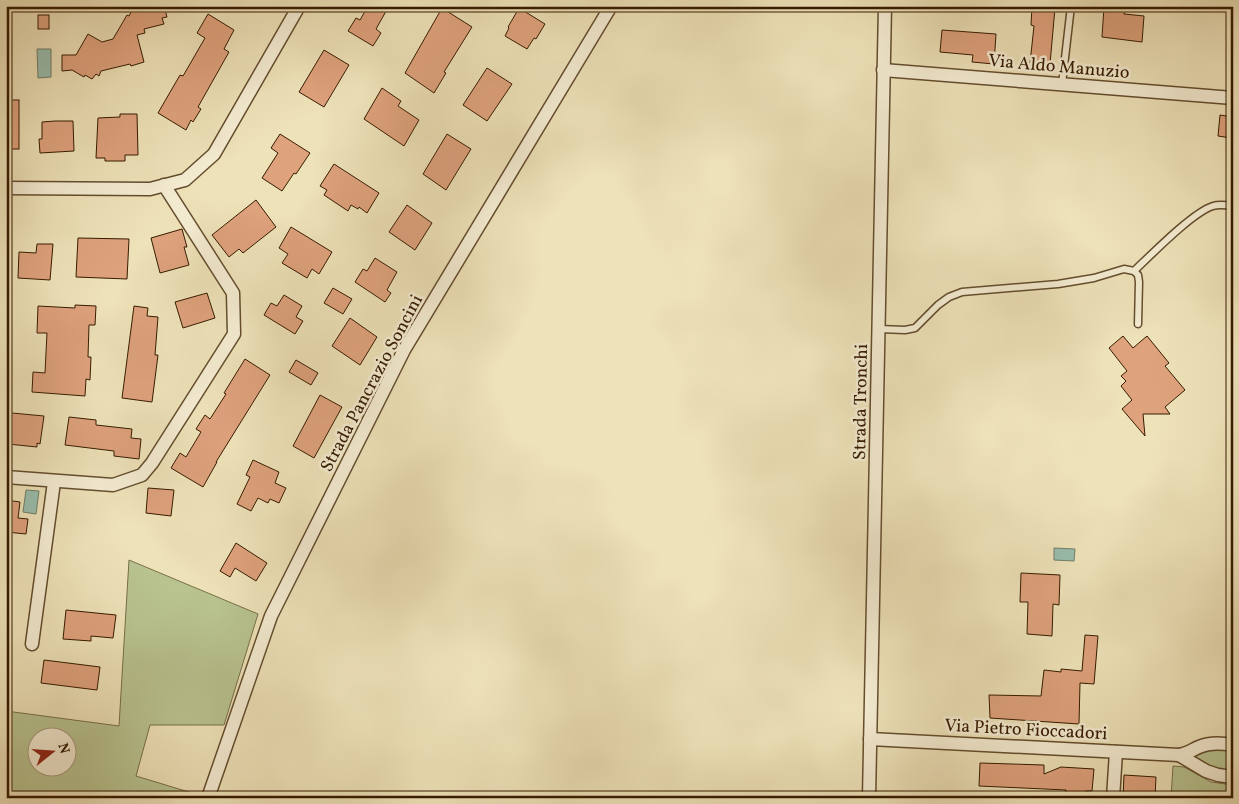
<svg xmlns="http://www.w3.org/2000/svg" width="1239" height="804" font-family="Vollkorn,serif">
  <style>
    .green { fill: #b8c390; stroke: #776f48; fill-rule: evenodd }
    .water { fill: #99beae; stroke: #717d68 }
    .building { fill: #dea27d; stroke: #361b00 }
    .lines { fill: none; stroke-linecap: round; stroke-linejoin: round }
    .lane-casing { stroke: #644d2e; stroke-width: 9 }
    .street-casing { stroke: #644d2e; stroke-width: 15 }
    .lane { stroke: #f4ecd2; stroke-width: 6 }
    .street { stroke: #f4ecd2; stroke-width: 12 }
    .labels { text-anchor: middle; stroke-width: 5; stroke-linejoin: round; paint-order: stroke }
    .street-label { font-size: 18px; fill: #361b00; stroke: #f4ecd2 }
  </style>
  <rect width="100%" height="100%" fill="#eee2b9"/>
  <filter id="stains"><feTurbulence type="fractalNoise" baseFrequency=".004" numOctaves="4"/><feColorMatrix values="0 0 0 0 .2 0 0 0 0 .09 0 0 0 0 .02 0 0 0 .5 -.17"/></filter>
  <radialGradient id="worn" r=".72"><stop offset=".6" stop-color="#630" stop-opacity="0"/><stop offset="1" stop-color="#630" stop-opacity=".3"/></radialGradient>
  <g class="green">
    <path d="M 129,560 L 258,614 L 224,725 L 150,725 L 136,776 L 202,796 L 201,798 L 6,798 L 6,711 L 119,726 ZM 38,736 L 68,736 L 68,766 L 38,766 Z"/>
    <path d="M 1205,749 L 1233,749 L 1233,772 L 1221,772 L 1196,759 L 1197,754 Z"/>
    <path d="M 1173,766 L 1184,767 L 1211,782 L 1233,785 L 1233,798 L 1171,798 Z"/>
  </g>
  <g class="water">
    <path d="M 37,49 L 51,49 L 51,77 L 38,78 Z"/>
    <path d="M 26,490 L 39,491 L 36,514 L 23,512 Z"/>
    <path d="M 1054,548 L 1075,549 L 1074,561 L 1054,560 Z"/>
  </g>
  <g class="building">
    <path d="M 134,6 L 164,6 L 167,17 L 162,18 L 164,24 L 144,29 L 145,33 L 137,35 L 144,62 L 131,66 L 130,64 L 101,71 L 99,76 L 96,74 L 92,79 L 85,75 L 84,77 L 72,70 L 62,71 L 62,55 L 76,55 L 88,34 L 102,42 L 113,39 L 127,15 L 129,16 Z"/>
    <path d="M 368,6 L 389,6 L 376,29 L 381,33 L 373,46 L 348,31 L 356,18 L 360,20 Z"/>
    <path d="M 1032,6 L 1055,8 L 1050,64 L 1030,63 L 1034,26 L 1031,25 Z"/>
    <path d="M 1104,7 L 1125,9 L 1124,14 L 1144,16 L 1142,42 L 1102,37 Z"/>
    <path d="M 442,8 L 472,27 L 444,72 L 446,73 L 434,93 L 405,73 Z"/>
    <path d="M 519,8 L 545,24 L 536,39 L 534,38 L 527,49 L 505,36 L 509,28 L 508,27 Z"/>
    <path d="M 208,14 L 234,30 L 224,49 L 229,52 L 198,107 L 201,109 L 193,122 L 191,120 L 186,130 L 158,113 L 180,75 L 183,76 L 205,38 L 197,33 Z"/>
    <rect x="38" y="15" width="11" height="14"/>
    <path d="M 942,30 L 996,34 L 994,64 L 972,62 L 973,55 L 940,52 Z"/>
    <path d="M 324,50 L 349,65 L 324,107 L 299,92 Z"/>
    <path d="M 487,68 L 512,84 L 487,121 L 463,105 Z"/>
    <path d="M 382,88 L 401,101 L 398,106 L 419,120 L 404,146 L 364,119 Z"/>
    <rect x="6" y="100" width="13" height="49"/>
    <path d="M 120,114 L 137,114 L 138,155 L 125,155 L 125,161 L 105,161 L 105,158 L 96,158 L 98,118 L 120,117 Z"/>
    <path d="M 1220,115 L 1233,117 L 1231,138 L 1218,136 Z"/>
    <path d="M 55,121 L 73,121 L 74,151 L 40,153 L 39,139 L 42,139 L 42,122 Z"/>
    <path d="M 280,134 L 310,153 L 296,174 L 294,173 L 282,191 L 262,178 L 278,153 L 271,148 Z"/>
    <path d="M 447,134 L 471,149 L 446,190 L 423,174 Z"/>
    <path d="M 334,164 L 379,193 L 367,213 L 359,207 L 358,209 L 351,205 L 348,211 L 324,195 L 327,190 L 320,186 Z"/>
    <path d="M 256,200 L 276,227 L 243,253 L 239,249 L 229,257 L 212,235 Z"/>
    <path d="M 407,205 L 432,223 L 415,250 L 389,232 Z"/>
    <path d="M 291,227 L 332,252 L 319,274 L 312,269 L 307,278 L 282,263 L 288,254 L 279,248 Z"/>
    <path d="M 182,229 L 187,247 L 184,247 L 189,265 L 160,273 L 151,238 Z"/>
    <path d="M 78,238 L 129,239 L 127,279 L 76,277 Z"/>
    <path d="M 37,244 L 53,244 L 50,280 L 18,278 L 19,252 L 36,253 Z"/>
    <path d="M 375,258 L 397,272 L 387,290 L 391,293 L 385,302 L 355,282 L 363,269 L 367,271 Z"/>
    <path d="M 333,288 L 352,299 L 343,314 L 324,303 Z"/>
    <path d="M 207,293 L 215,318 L 183,328 L 175,302 Z"/>
    <path d="M 284,295 L 302,306 L 296,317 L 303,321 L 295,334 L 264,315 L 271,303 L 277,306 Z"/>
    <path d="M 75,305 L 96,306 L 95,325 L 89,325 L 88,357 L 91,357 L 90,380 L 86,379 L 85,396 L 32,392 L 33,372 L 45,373 L 47,333 L 37,333 L 38,306 L 75,308 Z"/>
    <path d="M 134,306 L 148,308 L 147,316 L 158,317 L 155,355 L 158,355 L 152,402 L 122,398 Z"/>
    <path d="M 350,318 L 377,337 L 360,365 L 332,346 Z"/>
    <path d="M 1123,336 L 1133,348 L 1147,336 L 1169,363 L 1165,366 L 1185,390 L 1165,407 L 1170,414 L 1143,414 L 1145,436 L 1122,409 L 1132,400 L 1121,386 L 1126,381 L 1121,376 L 1127,371 L 1109,348 Z"/>
    <path d="M 245,359 L 270,375 L 216,462 L 217,462 L 203,487 L 171,468 L 180,453 L 186,457 L 201,432 L 196,429 L 205,415 L 210,419 L 226,394 L 224,393 Z"/>
    <path d="M 296,360 L 318,373 L 311,385 L 289,372 Z"/>
    <path d="M 320,395 L 342,407 L 314,458 L 293,446 Z"/>
    <path d="M 12,413 L 44,416 L 40,444 L 37,443 L 37,447 L 8,444 Z"/>
    <path d="M 69,417 L 96,420 L 96,425 L 132,429 L 131,438 L 141,439 L 139,459 L 114,456 L 114,451 L 65,445 Z"/>
    <path d="M 253,460 L 279,472 L 275,483 L 286,488 L 279,503 L 270,499 L 268,503 L 258,498 L 251,511 L 237,504 L 250,477 L 246,475 Z"/>
    <path d="M 148,488 L 174,490 L 171,516 L 146,513 Z"/>
    <path d="M 6,500 L 20,502 L 18,518 L 28,519 L 26,534 L 6,532 Z"/>
    <path d="M 236,543 L 267,563 L 256,581 L 235,568 L 230,577 L 220,571 Z"/>
    <path d="M 1021,573 L 1060,575 L 1059,605 L 1053,604 L 1052,636 L 1027,634 L 1028,602 L 1020,602 Z"/>
    <path d="M 66,610 L 116,615 L 113,638 L 91,636 L 91,641 L 63,639 Z"/>
    <path d="M 1085,635 L 1098,636 L 1094,684 L 1080,683 L 1079,724 L 990,718 L 989,695 L 1041,696 L 1044,670 L 1061,672 L 1061,669 L 1082,671 Z"/>
    <path d="M 44,660 L 100,667 L 97,690 L 41,683 Z"/>
    <path d="M 980,763 L 1044,765 L 1044,774 L 1061,767 L 1094,769 L 1092,791 L 1086,791 L 1085,798 L 1065,798 L 1066,790 L 979,786 Z"/>
    <path d="M 1124,775 L 1156,777 L 1155,798 L 1123,798 Z"/>
  </g>
  <g class="lines">
    <g class="lane-casing">
      <g id="lane">
        <path d="M 1062,84 L 1071,6"/>
        <path d="M 1134,271 C 1151,255 1193,212 1213,206 C 1219,204 1226,205 1233,206"/>
        <path d="M 879,329 L 905,330 L 915,328 L 938,305 L 949,297 L 962,292 L 1058,284 L 1094,278 L 1124,269 L 1134,271 L 1138,275 L 1139,282 L 1138,324"/>
      </g>
    </g>
    <g class="street-casing">
      <g id="street">
        <path d="M 883,70 L 1233,98"/>
        <path d="M 6,188 L 150,189 L 185,180 L 214,154 L 299,6"/>
        <path d="M 6,477 L 113,485 L 142,475 L 152,463 L 234,334 L 233,293 L 164,185"/>
        <path d="M 32,644 L 54,482"/>
        <path d="M 870,739 L 1179,755 C 1187,754 1192,750 1199,747 C 1210,742 1222,743 1233,745"/>
        <path d="M 1179,755 L 1206,771 L 1218,775 L 1233,777"/>
        <path d="M 208,798 L 271,616 L 404,350 L 611,6"/>
        <path d="M 869,798 L 885,6"/>
        <path d="M 1113,798 L 1116,752"/>
      </g>
    </g>
    <use href="#lane" class="lane"/>
    <use href="#street" class="street"/>
  </g>
  <g class="labels">
    <g class="street-label">
      <text transform="translate(1059 66) rotate(5)" y="6">Via Aldo Manuzio</text>
      <text transform="translate(371 383) rotate(-62)" y="6">Strada Pancrazio Soncini</text>
      <text transform="translate(860 402) rotate(-89)" y="6">Strada Tronchi</text>
      <text transform="translate(1026 729) rotate(3)" y="6">Via Pietro Fioccadori</text>
    </g>
  </g>
  <rect width="1239" height="804" fill="none" stroke="#eee2b9" stroke-width="25"/>
  <rect x="8" y="8" width="1224" height="789" fill="none" stroke="#361b00" stroke-width="2.5"/>
  <rect x="12" y="12" width="1214" height="779" fill="none" stroke="#361b00"/>
  <g transform="translate(52 752) rotate(73)"><circle r="24" fill="#f4ecd2" stroke="#a8987e"/>
  <path d="M0-4L9 19L0 12L-9 19Z" fill="#8f2418"/>
  <text y="-8" font-size="14" font-weight="bold" text-anchor="middle" fill="#361b00">N</text>
  </g>
  <rect width="100%" height="100%" filter="url(#stains)"/>
  <rect width="100%" height="100%" fill="url(#worn)"/>
</svg>
